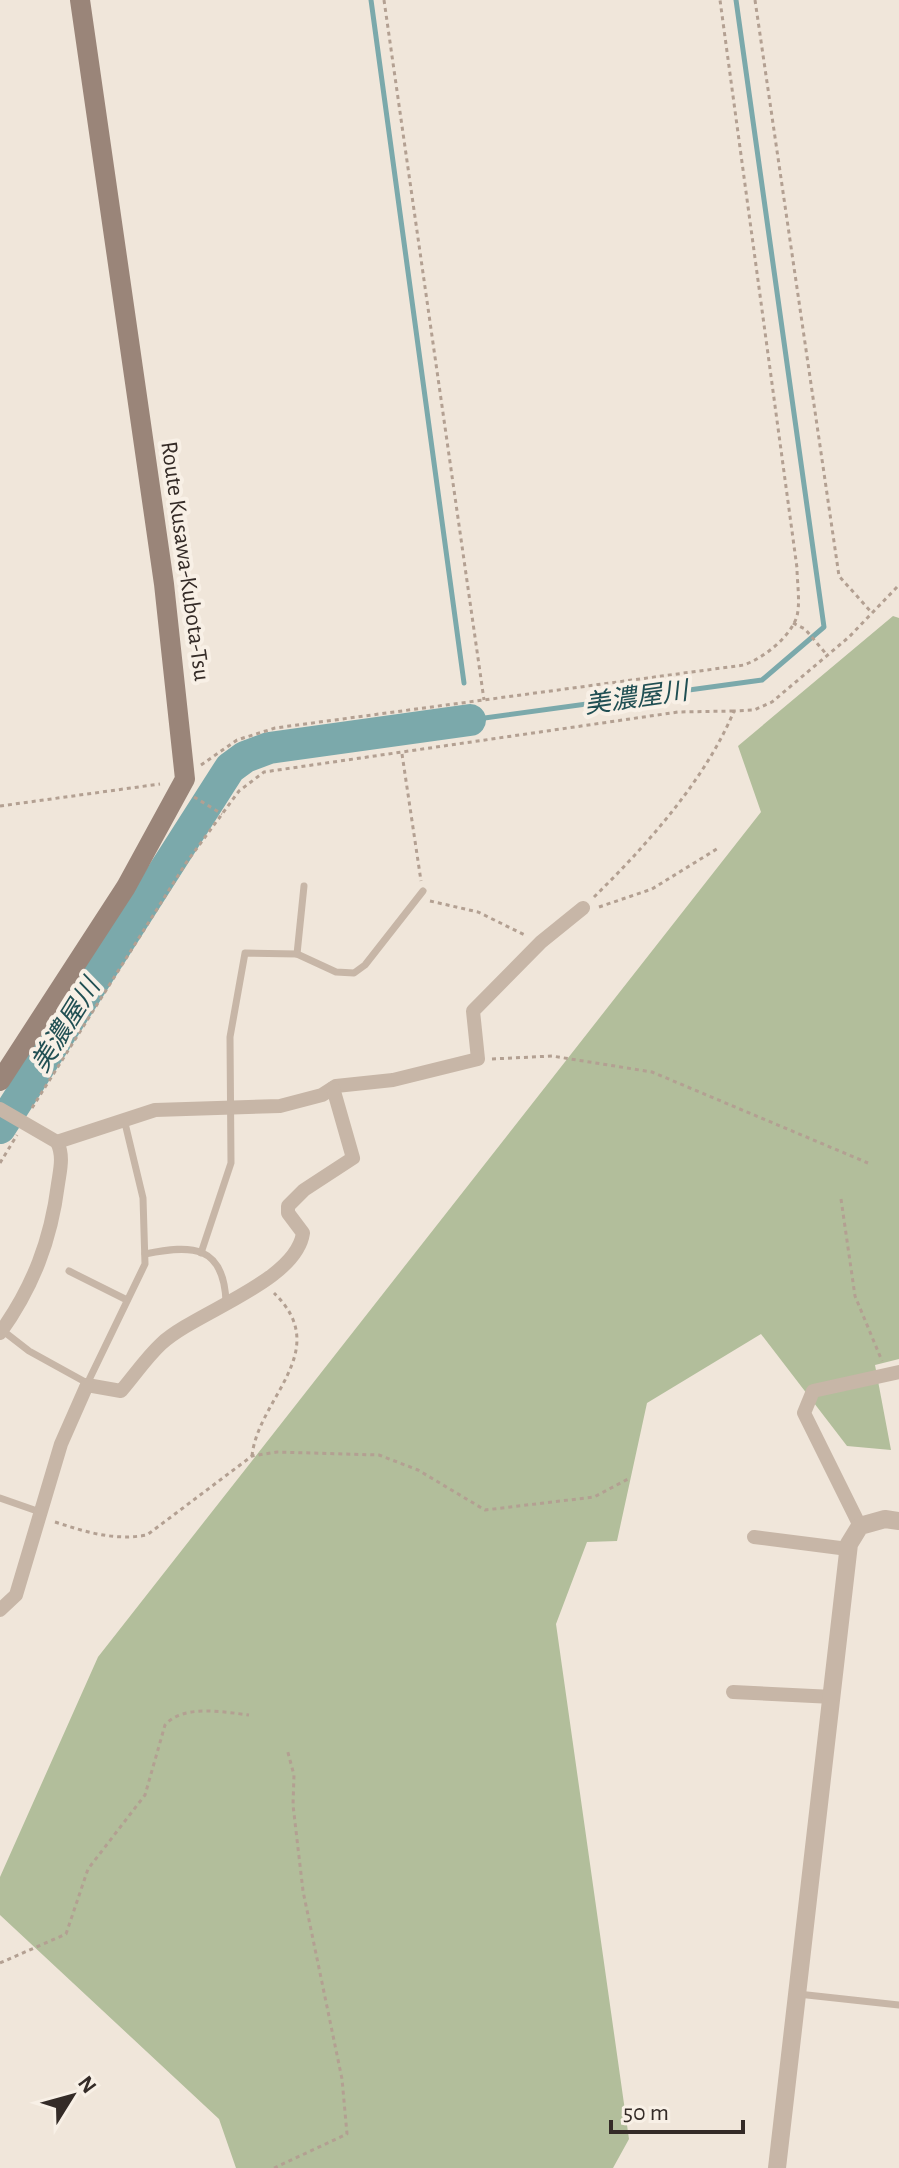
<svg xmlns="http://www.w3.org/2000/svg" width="899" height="2168" font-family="'Alegreya Sans','Noto Sans JP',sans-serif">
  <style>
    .green { fill: #b2be9b }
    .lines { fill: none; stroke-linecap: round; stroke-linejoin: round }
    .stream { stroke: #7ba9ab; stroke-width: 5 }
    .river { stroke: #7ba9ab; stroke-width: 32 }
    .path { stroke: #b3a092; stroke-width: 3; stroke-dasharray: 4 4; stroke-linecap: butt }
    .service { stroke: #c7b6a7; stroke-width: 7 }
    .minor { stroke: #c7b6a7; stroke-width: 14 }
    .tertiary { stroke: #c7b6a7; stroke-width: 18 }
    .secondary { stroke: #9a8579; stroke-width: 20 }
    .labels { text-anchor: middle; stroke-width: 8; stroke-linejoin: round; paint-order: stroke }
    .street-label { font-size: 24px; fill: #342b27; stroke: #f8f0e6 }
    .water-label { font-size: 26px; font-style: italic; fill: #204f53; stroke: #f8f0e6 }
  </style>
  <rect width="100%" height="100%" fill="#f0e6da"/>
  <path class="green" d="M 893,616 L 899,618 L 899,1359 L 875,1365 L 891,1450 L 847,1446 L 761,1334 L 647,1403 L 617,1541 L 587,1542 L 556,1624 L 629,2139 L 613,2168 L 236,2168 L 219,2119 L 0,1915 L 0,1877 L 98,1657 L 761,812 L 738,746 Z"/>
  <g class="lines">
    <g class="stream">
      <path d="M 371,0 L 464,683"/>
      <path d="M 468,712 L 470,720 L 762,680 L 824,627 L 736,0"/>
    </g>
    <path class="river" d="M 0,1128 L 230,768 L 245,757 L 269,748 L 470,720"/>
    <g class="path">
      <path d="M 384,0 L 484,700"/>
      <path d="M 755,0 L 839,576 L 872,613"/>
      <path d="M 793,623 L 805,629 L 827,655"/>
      <path d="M 402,754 L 421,881"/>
      <path d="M 201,765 L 237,740 L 275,728 L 744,665 C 763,658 788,639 796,619 C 801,606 797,583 797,568 L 720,0"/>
      <path d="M 194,797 L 222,814"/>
      <path d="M 0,806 L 160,784"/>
      <path d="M 594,897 C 647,845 705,780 734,711 L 754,710 L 772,702 L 849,637 L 899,585"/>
      <path d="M 430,901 L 478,912 L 527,936"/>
      <path d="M 599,907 L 652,889 L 720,847"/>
      <path d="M 492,1059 L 552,1056 L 652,1072 L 868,1163"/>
      <path d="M 32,1108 L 186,863 L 239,791 L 264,772 L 678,712 L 734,711"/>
      <path d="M 0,1163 L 17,1135"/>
      <path d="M 841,1199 L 855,1296 L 882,1361"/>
      <path d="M 252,1456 C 258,1398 334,1351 274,1293"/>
      <path d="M 55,1522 C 86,1532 114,1541 147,1535 L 252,1456 L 277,1452 L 379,1455 L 418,1470 L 485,1510 L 594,1497 L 630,1478"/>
      <path d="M 0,1963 L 66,1934 L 88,1869 L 145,1795 L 165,1725 C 183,1704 224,1712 249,1715"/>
      <path d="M 274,2168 L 347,2134 L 342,2079 L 303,1891 L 293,1805 L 294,1775 L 287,1749"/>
    </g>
    <g class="service">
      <path d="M 297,954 L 304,886"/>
      <path d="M 201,1253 L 231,1163 L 230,1037 L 245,953 L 297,954 L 336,972 L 354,973 L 365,965 L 423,891"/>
      <path d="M 145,1254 C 192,1244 224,1245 226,1302"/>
      <path d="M 69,1271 L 127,1300"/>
      <path d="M 2,1330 L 29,1351 L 87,1383"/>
      <path d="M 88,1382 L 145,1264 L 143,1198 L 124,1119"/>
      <path d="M 0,1498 L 40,1512"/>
      <path d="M 798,1994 L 899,2005"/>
    </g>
    <g class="minor">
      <path d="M 0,1109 L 57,1142 C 64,1156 60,1170 58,1184 C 51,1240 33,1287 0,1333"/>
      <path d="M 57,1142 L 155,1110 L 280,1106 L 322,1095 L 336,1086 L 393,1080 L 478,1059 L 473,1011 L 541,942 L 583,908"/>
      <path d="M 860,1526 L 804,1413 L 813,1391 L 899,1372"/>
      <path d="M 754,1537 L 848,1549"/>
      <path d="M 0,1610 L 16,1595 L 61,1444 L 87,1385 L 121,1391 C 134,1376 146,1358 161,1344 C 195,1312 296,1282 303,1233 L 288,1213 L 288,1206 L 304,1190 L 353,1158 L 333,1088"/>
      <path d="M 733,1692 L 833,1697"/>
    </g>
    <path class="tertiary" d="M 777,2168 L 849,1544 L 860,1526 L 885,1519 L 899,1521"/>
    <path class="secondary" d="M 0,1081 L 126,887 L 185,779 L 164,584 L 80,0"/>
  </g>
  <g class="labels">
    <g class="street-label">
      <text transform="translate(186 561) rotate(82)" y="8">Route Kusawa-Kubota-Tsu</text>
    </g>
    <g class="water-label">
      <text transform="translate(636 697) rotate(-8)" y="9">美濃屋川</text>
      <text transform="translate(65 1025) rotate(-58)" y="9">美濃屋川</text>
    </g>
  </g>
  <g transform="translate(72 2096) rotate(53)" stroke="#f8f0e6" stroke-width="6" paint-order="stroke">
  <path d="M0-6L14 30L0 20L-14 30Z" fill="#342b27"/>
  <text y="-12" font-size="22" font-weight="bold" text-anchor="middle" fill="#342b27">N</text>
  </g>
  <path d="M611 2120v12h132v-12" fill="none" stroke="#342b27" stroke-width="4"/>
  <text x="623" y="2120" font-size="24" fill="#342b27" stroke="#f8f0e6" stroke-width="6" paint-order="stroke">50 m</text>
</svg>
